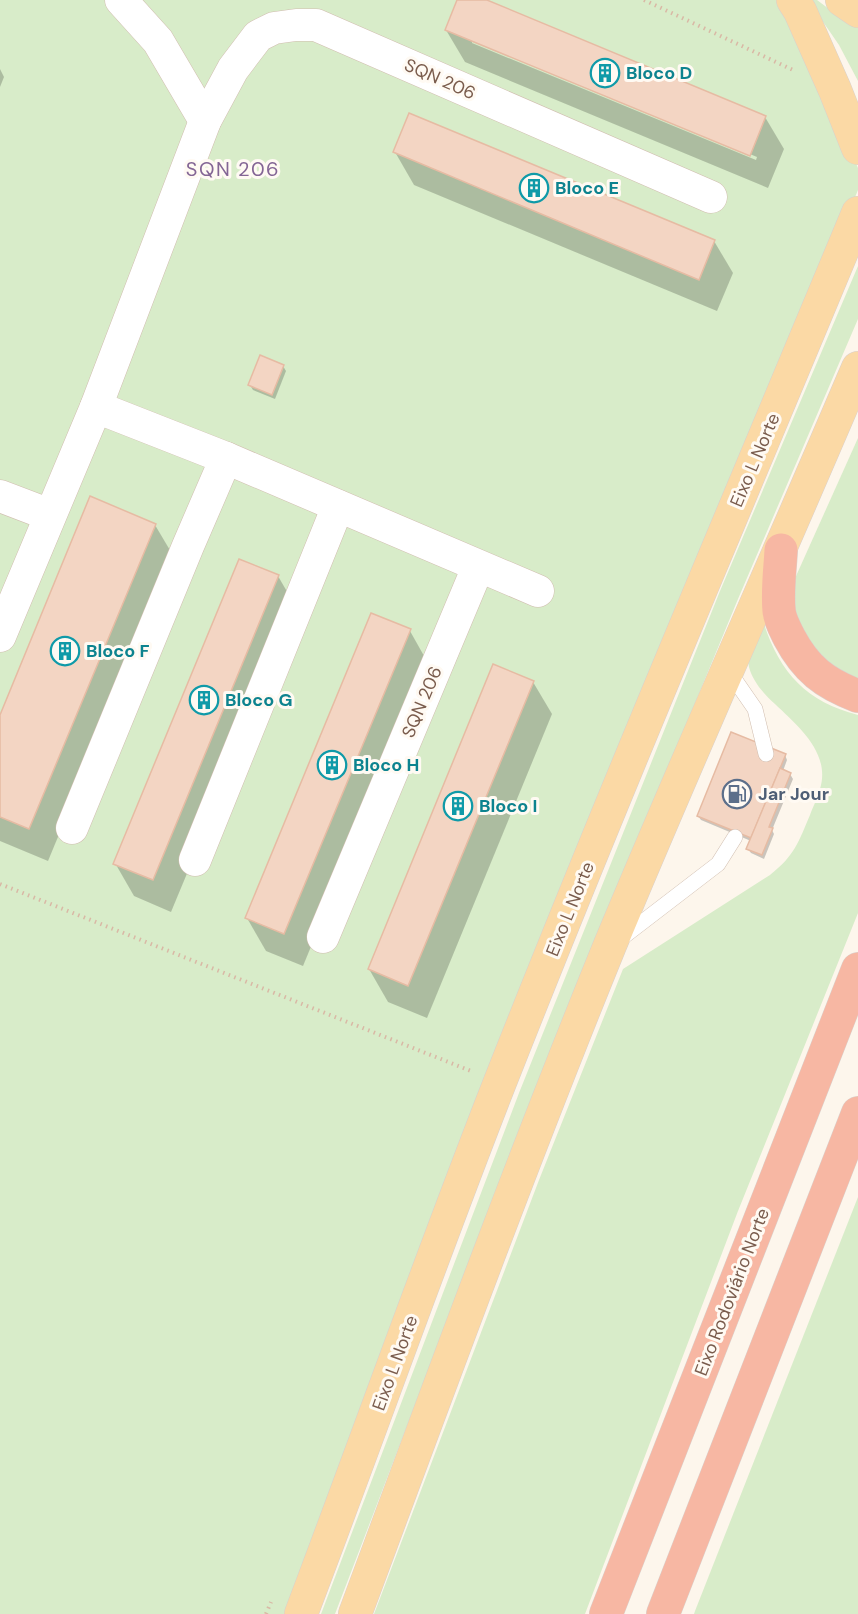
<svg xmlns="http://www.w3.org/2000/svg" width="858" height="1614" font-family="'DM Sans',sans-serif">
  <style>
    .green { fill: #d8ecc9 }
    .shadow { fill: #0003; fill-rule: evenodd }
    .building { fill: #f3d5c3; stroke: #e6bba3; stroke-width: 1.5 }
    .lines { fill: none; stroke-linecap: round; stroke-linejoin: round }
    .lane-casing { stroke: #d1beb0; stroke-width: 16 }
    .street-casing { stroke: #d1beb0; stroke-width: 33 }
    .primary-casing { stroke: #dad1cd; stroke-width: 34 }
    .highway-casing { stroke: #dad1cd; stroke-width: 34 }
    .path { stroke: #d9b8a5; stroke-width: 4; stroke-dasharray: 1.5 4.5; stroke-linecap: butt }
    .lane { stroke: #fff; stroke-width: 15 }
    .street { stroke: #fff; stroke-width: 32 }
    .primary { stroke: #fbd9a5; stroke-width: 33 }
    .highway { stroke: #f7b7a3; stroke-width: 33 }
    .labels { text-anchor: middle; stroke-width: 6; stroke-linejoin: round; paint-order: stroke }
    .culture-label { font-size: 18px; font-weight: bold; fill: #0d838f; stroke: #fffaf3; text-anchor: start }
    .street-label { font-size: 18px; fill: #7a5c4d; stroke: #fffaf3 }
    .service-label { font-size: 18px; font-weight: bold; fill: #4e5e75; stroke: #fffaf3; text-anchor: start }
    .neighbourhood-label { font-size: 20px; letter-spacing: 1.5px; fill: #846695; stroke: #fffaf3 }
  </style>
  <rect width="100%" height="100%" fill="#fdf6ec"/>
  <g class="green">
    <path d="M 0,0 L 782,0 L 815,68 L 858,168 L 858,190 L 483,1093 L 292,1614 L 0,1614 Z"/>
    <path d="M 808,0 L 817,0 L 841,18 L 858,22 L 858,81 L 839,45 Z"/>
    <path d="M 858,266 L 858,319 L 738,599 L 534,1094 L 335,1614 L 321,1614 L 519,1093 L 720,591 Z"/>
    <path d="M 858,438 L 858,684 L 819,663 L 796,626 L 792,585 Z"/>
    <path d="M 764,624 C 780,673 807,702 858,715 L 858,913 L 738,1211 L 585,1614 L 374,1614 L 539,1180 L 623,969 L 770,875 C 795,855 798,843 810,815 C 813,806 818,798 820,789 C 831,753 798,726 775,704 C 764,694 753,682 749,667 C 746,654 759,636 764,624 Z"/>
    <path d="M 858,1197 L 858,1614 L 694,1614 L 695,1611 Z"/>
  </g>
  <g class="shadow">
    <path d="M 459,0 L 482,0 L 765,117 L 784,149 L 768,188 L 465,62 L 446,30 ZM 472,39 L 757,157 L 756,160 L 472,43 Z"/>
    <path d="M 0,69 L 4,77 L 0,87 Z"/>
    <path d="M 395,152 L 714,241 L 733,273 L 717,311 L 414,185 Z"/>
    <path d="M 283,366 L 286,371 L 275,399 L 253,390 L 250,385 Z"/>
    <path d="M 155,525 L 174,557 L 48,861 L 0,841 L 0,719 Z"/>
    <path d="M 278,576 L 297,609 L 171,912 L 134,896 L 115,863 Z"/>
    <path d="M 410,631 L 428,663 L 303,966 L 266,951 L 247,918 Z"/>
    <path d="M 533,682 L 552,714 L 427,1018 L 388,1002 L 369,969 Z"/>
    <path d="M 785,755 L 787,760 L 783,771 L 790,774 L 793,779 L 772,830 L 774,834 L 764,859 L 751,853 L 748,849 L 751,841 L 701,820 L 698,816 Z"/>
  </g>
  <g class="building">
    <path d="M 457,0 L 487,0 L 766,116 L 750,156 L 445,30 Z"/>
    <path d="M 409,113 L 715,240 L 699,280 L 393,152 Z"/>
    <path d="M 260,355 L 284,365 L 272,395 L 248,385 Z"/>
    <path d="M 90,496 L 156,524 L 29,829 L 0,817 L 0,715 Z"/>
    <path d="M 239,559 L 279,575 L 153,880 L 113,864 Z"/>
    <path d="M 371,613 L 411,629 L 284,934 L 245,918 Z"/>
    <path d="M 493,664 L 534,681 L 408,986 L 368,969 Z"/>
    <path d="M 731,732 L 786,754 L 751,838 L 697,816 Z"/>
    <path d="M 780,768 L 791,773 L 769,827 L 773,828 L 762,855 L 746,849 Z"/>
  </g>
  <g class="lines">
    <g class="lane-casing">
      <g id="lane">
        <path d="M 728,670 L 755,709 L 766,754"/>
        <path d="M 619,940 L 718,864 L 735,837"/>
      </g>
    </g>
    <g class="street-casing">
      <g id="street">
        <path d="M 121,0 L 158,41 L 205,121"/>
        <path d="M 96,407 L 226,458 L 538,591"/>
        <path d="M 0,496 L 50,515"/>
        <path d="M 0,636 L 96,407 L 205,121 L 233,69 L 258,36 L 274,28 L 296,25 L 316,25 L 711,197"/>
        <path d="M 72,828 L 188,546 L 226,458"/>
        <path d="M 195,860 L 338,506"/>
        <path d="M 323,937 L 478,567"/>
      </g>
    </g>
    <g class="primary-casing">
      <g id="primary">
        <path d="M 793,0 L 800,11 L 835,90 L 858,148"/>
        <path d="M 842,0 L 858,11"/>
        <path d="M 301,1614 C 368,1437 431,1258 500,1082 C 615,790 738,502 858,213"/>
        <path d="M 355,1614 C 438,1390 520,1166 610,945 C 690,752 776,561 858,368"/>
      </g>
    </g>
    <g class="highway-casing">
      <g id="highway">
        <path d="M 781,550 C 780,569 777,591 779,611 C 780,620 785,629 789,637 C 806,669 824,683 858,696"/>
        <path d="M 606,1614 L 858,969"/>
        <path d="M 663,1614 L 858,1113"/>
      </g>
    </g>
    <g class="path">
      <path d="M 644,0 L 793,70"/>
      <path d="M 0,884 L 471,1071"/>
      <path d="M 266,1614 L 271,1602"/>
    </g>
    <use href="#lane" class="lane"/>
    <use href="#street" class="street"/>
    <use href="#primary" class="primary"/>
    <use href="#highway" class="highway"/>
  </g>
  <defs>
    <g id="building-ring" transform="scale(1.5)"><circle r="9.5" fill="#fffaf3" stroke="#0f9aa8" stroke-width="1.5"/><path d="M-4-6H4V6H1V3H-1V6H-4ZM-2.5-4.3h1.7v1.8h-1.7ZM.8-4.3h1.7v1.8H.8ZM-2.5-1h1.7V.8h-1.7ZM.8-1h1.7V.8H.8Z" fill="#0f9aa8"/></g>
    <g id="fuel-ring" transform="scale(1.5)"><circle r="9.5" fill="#fffaf3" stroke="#5c6f8a" stroke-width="1.5"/><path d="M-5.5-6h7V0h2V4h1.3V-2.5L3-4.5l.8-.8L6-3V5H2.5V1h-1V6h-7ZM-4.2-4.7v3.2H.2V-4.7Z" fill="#5c6f8a"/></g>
  </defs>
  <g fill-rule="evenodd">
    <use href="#building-ring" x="605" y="73"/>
    <use href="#building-ring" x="534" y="188"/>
    <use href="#building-ring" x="65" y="651"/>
    <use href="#building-ring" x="204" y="700"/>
    <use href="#building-ring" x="332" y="765"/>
    <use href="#fuel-ring" x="737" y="794"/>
    <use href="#building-ring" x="458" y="806"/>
  </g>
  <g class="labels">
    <g class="culture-label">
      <text x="626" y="79">Bloco D</text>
      <text x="555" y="194">Bloco E</text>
      <text x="86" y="657">Bloco F</text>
      <text x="225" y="706">Bloco G</text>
      <text x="353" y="771">Bloco H</text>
      <text x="479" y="812">Bloco I</text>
    </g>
    <g class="street-label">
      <text transform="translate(440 79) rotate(24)" y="6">SQN 206</text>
      <text transform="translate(755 460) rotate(-67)" y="6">Eixo L Norte</text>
      <text transform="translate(422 702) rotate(-67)" y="6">SQN 206</text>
      <text transform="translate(570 909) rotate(-68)" y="6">Eixo L Norte</text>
      <text transform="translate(732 1292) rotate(-69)" y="6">Eixo Rodoviário Norte</text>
      <text transform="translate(395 1363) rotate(-70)" y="6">Eixo L Norte</text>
    </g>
    <g class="service-label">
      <text x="758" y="800">Jar Jour</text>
    </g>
    <g class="neighbourhood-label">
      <text x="233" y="176">SQN 206</text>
    </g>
  </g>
</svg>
